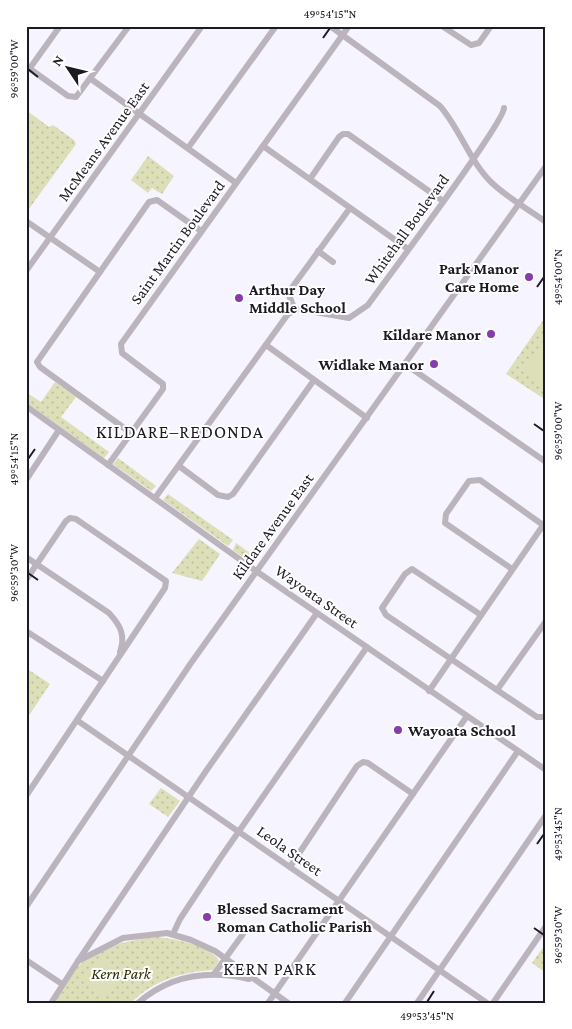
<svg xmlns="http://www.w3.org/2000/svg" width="572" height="1029" font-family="'Crimson Pro',serif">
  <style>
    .park { fill: url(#park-dots) }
    .pitch { fill: #dcdfb8 }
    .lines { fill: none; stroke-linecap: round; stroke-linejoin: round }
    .minor { stroke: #bcb4bd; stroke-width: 6 }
    .ticks { fill: none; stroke: #1c1a23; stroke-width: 2 }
    .poi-dot { fill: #853cae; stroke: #fff; stroke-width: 2 }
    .labels { text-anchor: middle; stroke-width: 4; stroke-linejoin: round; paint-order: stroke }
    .street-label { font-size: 16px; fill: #1c1a23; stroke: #fff }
    .poi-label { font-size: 16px; font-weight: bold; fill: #1c1a23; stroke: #fff; text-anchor: end }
    .park-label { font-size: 16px; font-style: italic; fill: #2b2d00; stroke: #fff }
    .neighbourhood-label { font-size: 18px; letter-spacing: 1px; fill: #1c1a23; stroke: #fff }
    .neatline { fill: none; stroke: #1c1a23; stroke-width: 2 }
    .ticks-label { font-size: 12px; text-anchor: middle; fill: #1c1a23 }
  </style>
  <defs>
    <pattern id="park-dots" width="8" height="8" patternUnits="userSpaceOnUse" patternTransform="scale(1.25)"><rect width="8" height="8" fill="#dcdfb8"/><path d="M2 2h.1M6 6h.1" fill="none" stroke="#bcbf9e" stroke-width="1.8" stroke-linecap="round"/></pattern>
  </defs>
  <rect width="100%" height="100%" fill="#f6f4fe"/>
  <g class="park">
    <path d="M 26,110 L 49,127 L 53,125 L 74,140 L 76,144 L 26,213 Z"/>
    <path d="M 148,156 L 174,176 L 162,194 L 152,188 L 148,193 L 131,180 Z"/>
    <path d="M 546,316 L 546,400 L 506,374 Z"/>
    <path d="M 55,382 L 76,397 L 61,417 L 109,452 L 104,458 L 26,402 L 26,392 L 41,402 Z"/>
    <path d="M 118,458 L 156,486 L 151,491 L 113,464 Z"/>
    <path d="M 168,494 L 233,540 L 228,546 L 163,500 Z"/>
    <path d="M 199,539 L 220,554 L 202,581 L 172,573 Z"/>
    <path d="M 236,543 L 254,556 L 249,562 L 233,550 Z"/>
    <path d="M 26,668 L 50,684 L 26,720 Z"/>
    <path d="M 161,788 L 180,801 L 168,817 L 149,804 Z"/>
    <path d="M 158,937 C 174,939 211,945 219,961 L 213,970 C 181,972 154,980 131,1003 L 54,1003 C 60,993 65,981 73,972 C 94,947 127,940 158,937 Z"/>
    <path d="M 546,943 L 546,973 L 532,963 Z"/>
  </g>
  <g class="pitch">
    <path d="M 546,336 L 546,387 L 523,372 Z"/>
    <path d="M 106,958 C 121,976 119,985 101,1000 L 83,981 L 83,976 Z"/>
  </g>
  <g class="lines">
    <g class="minor">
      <path d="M 330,26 L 440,106 C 460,129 470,162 492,183 C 508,198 528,209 546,222"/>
      <path d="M 442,26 L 471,45 L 479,43 L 491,26"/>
      <path d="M 26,66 L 68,96 L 76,97 L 129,26"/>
      <path d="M 30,68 L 60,26"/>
      <path d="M 91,79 L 236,183"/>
      <path d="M 263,146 L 408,249"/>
      <path d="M 188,148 L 276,26"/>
      <path d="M 310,179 L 339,137 L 343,134 L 348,134 L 443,201"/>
      <path d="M 26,221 L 100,272"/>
      <path d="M 318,251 L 333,262"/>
      <path d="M 26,271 L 202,26"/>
      <path d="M 295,310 L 288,293 L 350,208"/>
      <path d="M 266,345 L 367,418"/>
      <path d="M 405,364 L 546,462"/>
      <path d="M 26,406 L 256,571 L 546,770"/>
      <path d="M 131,433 L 40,367 L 37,362 L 149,202 L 157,200 L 201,231"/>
      <path d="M 108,465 L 163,389 L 163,384 L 122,353 L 121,344 L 349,26"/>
      <path d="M 179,466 L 218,495 L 228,497 L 233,494 L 314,380"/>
      <path d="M 26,480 L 59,430"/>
      <path d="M 155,498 L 288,314 L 298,309 L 349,318 L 368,305 C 385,281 504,123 504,108"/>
      <path d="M 26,557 L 109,613 C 120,625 126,635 120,652"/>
      <path d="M 512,569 L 445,523 L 446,514 L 469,481 L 480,480 L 543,525"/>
      <path d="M 26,580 L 66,521 L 70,518 L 76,519 L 166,581 L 165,588 L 26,796"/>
      <path d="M 481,615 L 412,569 L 405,574 L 382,608 L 386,615 L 537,717 L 546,717"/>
      <path d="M 26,631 L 103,681"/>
      <path d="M 497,690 L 546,621"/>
      <path d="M 429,691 L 546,521"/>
      <path d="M 78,721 L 487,1003"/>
      <path d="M 290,867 L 357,766 L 363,762 L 368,763 L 413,794"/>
      <path d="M 26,907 L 191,663 L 546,166"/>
      <path d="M 173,934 L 180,919 L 221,857 L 367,647"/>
      <path d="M 26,960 L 62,984"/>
      <path d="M 78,961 L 206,771 L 317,613"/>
      <path d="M 214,974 L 243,934"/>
      <path d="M 51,1003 L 78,961 L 123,938 L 167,933 L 191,940 L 215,951 L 288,1003"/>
      <path d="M 138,1003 C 170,975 209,970 249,979"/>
      <path d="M 268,1003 L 467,716"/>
      <path d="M 345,1003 L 518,751"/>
      <path d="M 417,1003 L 546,815"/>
      <path d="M 493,1003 L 546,926"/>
    </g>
  </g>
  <path class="ticks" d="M 323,38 L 330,28M 28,69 L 38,77M 537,287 L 544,277M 534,424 L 544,431M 28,459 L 35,449M 28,573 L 38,580M 537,844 L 544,834M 534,928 L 544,935M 427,1002 L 434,991"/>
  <g class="poi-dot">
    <circle cx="529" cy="277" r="5"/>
    <circle cx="239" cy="298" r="5"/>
    <circle cx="491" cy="334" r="5"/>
    <circle cx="434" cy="364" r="5"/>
    <circle cx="398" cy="730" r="5"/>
    <circle cx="207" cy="917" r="5"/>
  </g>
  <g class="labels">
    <g class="street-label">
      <text transform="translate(103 141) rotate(-54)" y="6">McMeans Avenue East</text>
      <text transform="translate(406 229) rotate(-54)" y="6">Whitehall Boulevard</text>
      <text transform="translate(177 242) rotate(-54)" y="6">Saint Martin Boulevard</text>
      <text transform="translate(272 526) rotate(-54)" y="6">Kildare Avenue East</text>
      <text transform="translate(317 596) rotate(35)" y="6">Wayoata Street</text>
      <text transform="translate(290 850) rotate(35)" y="6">Leola Street</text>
    </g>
    <g class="poi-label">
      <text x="519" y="274">Park Manor<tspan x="519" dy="18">Care Home</tspan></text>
      <text x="249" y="295" text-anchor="start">Arthur Day<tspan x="249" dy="18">Middle School</tspan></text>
      <text x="481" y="340">Kildare Manor</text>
      <text x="424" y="370">Widlake Manor</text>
      <text x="408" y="736" text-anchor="start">Wayoata School</text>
      <text x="217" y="914" text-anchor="start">Blessed Sacrament<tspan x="217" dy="18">Roman Catholic Parish</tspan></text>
    </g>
    <g class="park-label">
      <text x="121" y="979">Kern Park</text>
    </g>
    <g class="neighbourhood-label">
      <text x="180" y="438">KILDARE–REDONDA</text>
      <text x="270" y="975">KERN PARK</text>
    </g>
  </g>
  <rect width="572" height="1029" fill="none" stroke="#ffffff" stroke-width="55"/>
  <g transform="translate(68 68) rotate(305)" stroke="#ffffff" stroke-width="4" paint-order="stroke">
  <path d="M0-4L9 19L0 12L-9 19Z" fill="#1c1a23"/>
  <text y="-8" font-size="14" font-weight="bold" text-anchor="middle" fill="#1c1a23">N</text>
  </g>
  <rect x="28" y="28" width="516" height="974" class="neatline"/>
  <g class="ticks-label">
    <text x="330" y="18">49°54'15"N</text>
    <text transform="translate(14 69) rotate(-90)" y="4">96°59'00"W</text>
    <text transform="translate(558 277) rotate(-90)" y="4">49°54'00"N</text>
    <text transform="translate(558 431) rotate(-90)" y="4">96°59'00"W</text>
    <text transform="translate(14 459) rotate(-90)" y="4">49°54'15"N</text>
    <text transform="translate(14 573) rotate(-90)" y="4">96°59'30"W</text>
    <text transform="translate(558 834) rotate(-90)" y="4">49°53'45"N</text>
    <text transform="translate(558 935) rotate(-90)" y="4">96°59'30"W</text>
    <text x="427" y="1020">49°53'45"N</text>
  </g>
</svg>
